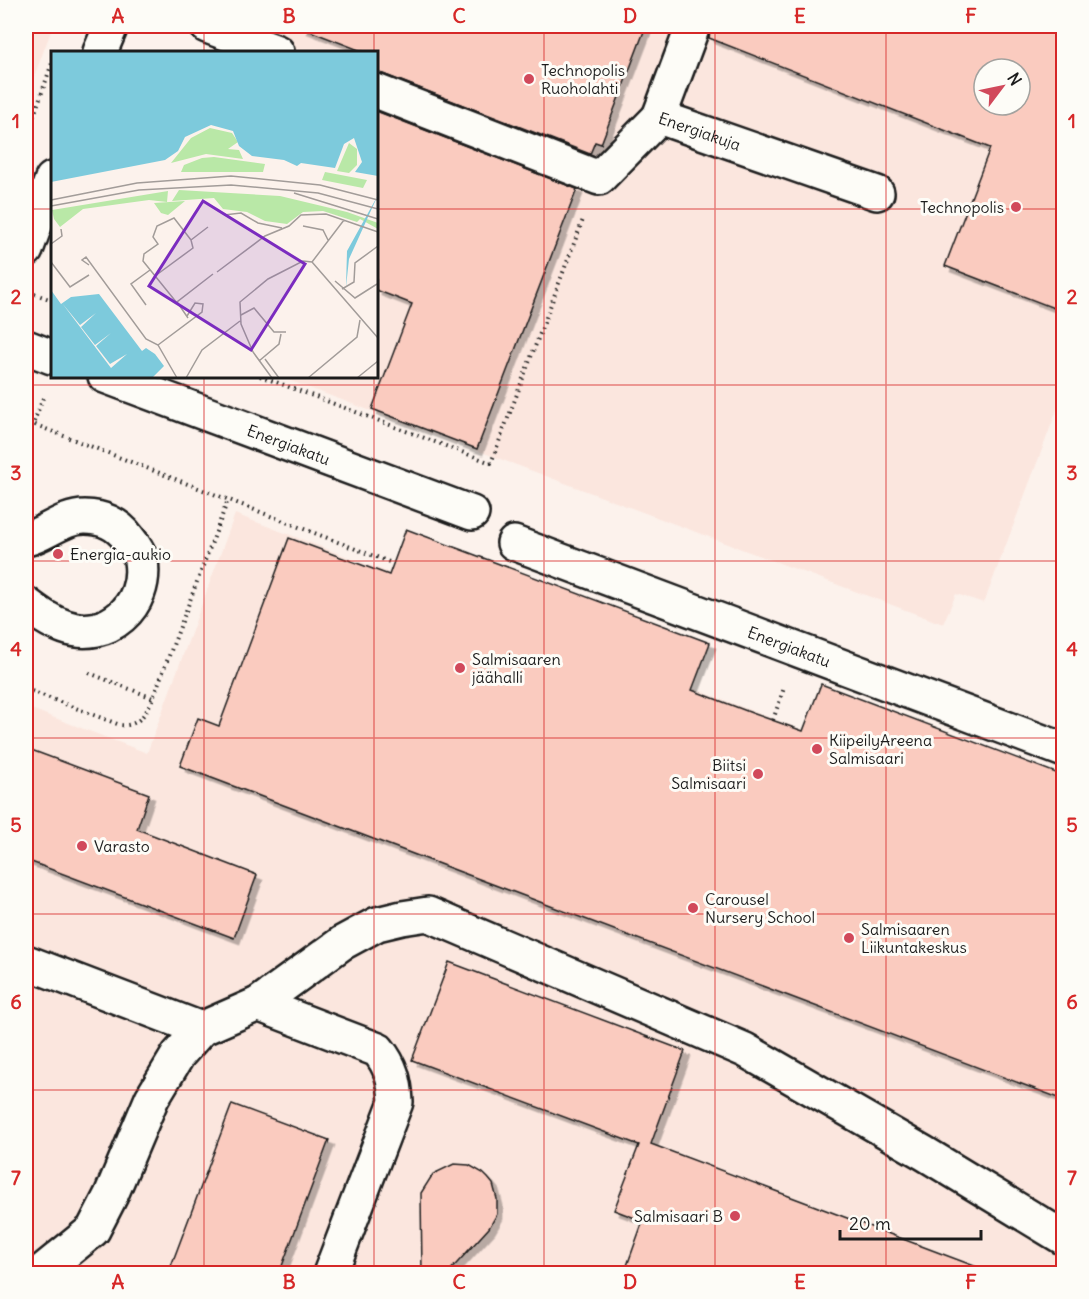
<svg xmlns="http://www.w3.org/2000/svg" width="1089" height="1299" font-family="Delius,sans-serif">
  <style>
    .built { fill: #fbe6de; fill-rule: evenodd }
    .building { fill: #facbbf; stroke: #1c1c1c; stroke-width: 1.5; fill-rule: evenodd; filter: url(#shadow) }
    .lines { fill: none; stroke-linecap: round; stroke-linejoin: round }
    .minor-casing { stroke: #1c1c1c; stroke-width: 38 }
    .path { stroke: #1c1c1c; stroke-width: 4; stroke-dasharray: 1.5 4.5; stroke-linecap: butt }
    .minor { stroke: #fdfcf7; stroke-width: 33 }
    .grid { fill: none; stroke: #d62828; stroke-width: 1.5; stroke-opacity: 0.55 }
    .poi-dot { fill: #d1495b; stroke: #fdfcf7; stroke-width: 2 }
    .labels { text-anchor: middle; stroke-width: 6; stroke-linejoin: round; paint-order: stroke }
    .poi-label { font-size: 16px; fill: #1c1c1c; stroke: #fdfcf7; text-anchor: start }
    .street-label { font-size: 16px; fill: #1c1c1c; stroke: #fdfcf7 }
    .inset-road { fill: none; stroke: #a29c99; stroke-width: 1.5 }
    .view { fill: #7b2cbf; fill-opacity: 0.15; stroke: #7b2cbf; stroke-width: 3 }
    .inset-edge { fill: none; stroke: #1c1c1c; stroke-width: 3 }
    .neatline { fill: none; stroke: #d62828; stroke-width: 2 }
    .grid-label { font-size: 20px; text-anchor: middle; font-weight: bold; fill: #d62828 }
  </style>
  <defs>
    <filter id="shadow"><feDropShadow dx="5.5" dy="5.5" stdDeviation="0" flood-color="#0004"/></filter>
  </defs>
  <rect width="100%" height="100%" fill="#fcf2ec"/>
  <filter id="ink" filterUnits="userSpaceOnUse"><feTurbulence type="fractalNoise" baseFrequency=".0167" numOctaves="2"/><feDisplacementMap in="SourceGraphic" scale="12" xChannelSelector="R" yChannelSelector="G"/><feConvolveMatrix kernelMatrix="1 2 1 2 8 2 1 2 1" color-interpolation-filters="sRGB"/></filter>
  <g filter="url(#ink)">
    <g class="built">
      <path d="M 26,26 L 53,26 L 26,98 Z"/>
      <path d="M 221,26 L 1063,26 L 1063,394 L 984,603 L 956,594 L 943,624 L 280,377 L 376,376 L 376,52 L 211,52 ZM 984,69 L 1020,69 L 1020,105 L 984,105 Z"/>
      <path d="M 235,514 L 1063,829 L 1063,1273 L 26,1273 L 26,707 L 147,753 Z"/>
    </g>
    <g class="building">
      <path d="M 302,26 L 646,26 L 601,144 L 595,142 L 590,154 L 383,74 L 376,73 L 376,52 L 364,52 L 302,28 Z"/>
      <path d="M 711,26 L 1064,26 L 1064,312 L 945,266 L 990,148 L 709,38 ZM 984,69 L 1020,69 L 1020,105 L 984,105 Z"/>
      <path d="M 376,111 L 577,189 L 477,449 L 372,409 L 412,304 L 376,290 Z"/>
      <path d="M 406,529 L 710,643 L 692,690 L 752,713 L 803,731 L 821,684 L 1064,776 L 1064,1100 L 180,766 L 198,718 L 219,726 L 289,538 L 389,575 Z"/>
      <path d="M 26,748 L 149,794 L 137,829 L 257,875 L 234,938 L 26,860 Z"/>
      <path d="M 449,962 L 685,1051 L 651,1144 L 985,1270 L 984,1274 L 624,1274 L 643,1221 L 614,1210 L 639,1145 L 412,1060 Z"/>
      <path d="M 232,1104 L 329,1140 L 279,1274 L 168,1274 Z"/>
      <path d="M 454,1164 L 469,1165 L 483,1173 L 488,1178 L 493,1184 L 497,1199 L 497,1214 L 489,1228 L 447,1274 L 422,1274 L 421,1193 L 433,1174 Z"/>
    </g>
    <g class="lines">
      <g class="minor-casing">
        <g id="minor">
          <path d="M 207,26 L 277,52"/>
          <path d="M 100,52 L 111,26"/>
          <path id="s1" d="M 376,91 L 599,178 L 659,117 L 877,193"/>
          <path d="M 659,117 L 693,26"/>
          <path d="M 26,250 L 52,179"/>
          <path d="M 26,347 L 52,357"/>
          <path id="s2" d="M 105,376 L 472,513"/>
          <path d="M 26,539 C 46,534 63,517 85,517 C 102,517 118,524 128,538 C 133,544 140,553 141,561 C 148,606 107,642 65,627 C 50,622 38,613 26,604"/>
          <path id="s3" d="M 514,543 L 1064,750"/>
          <path d="M 26,962 L 201,1029"/>
          <path d="M 258,1004 L 378,1050 C 391,1066 395,1081 396,1102 L 330,1274"/>
          <path d="M 39,1274 L 93,1230 L 111,1195 L 152,1098 L 178,1055 L 201,1029 L 258,1004 L 342,943 L 377,924 L 402,918 L 428,914 L 745,1050 L 924,1153 L 1064,1238"/>
        </g>
      </g>
      <g class="path">
        <path d="M 26,139 L 52,63"/>
        <path d="M 29,292 L 52,300"/>
        <path d="M 260,376 L 491,463 L 584,217"/>
        <path d="M 43,398 L 33,424 L 392,563"/>
        <path d="M 26,443 L 33,424"/>
        <path d="M 89,673 L 153,698"/>
        <path d="M 26,689 L 120,725 C 139,727 146,713 153,698 L 228,500"/>
        <path d="M 773,720 L 784,688"/>
      </g>
      <use href="#minor" class="minor"/>
    </g>
  </g>
  <path class="grid" d="M 204,26 L 204,52M 374,26 L 374,52M 544,26 L 544,1274M 715,26 L 715,1274M 886,26 L 886,1274M 26,209 L 52,209M 376,209 L 1064,209M 204,376 L 204,1274M 374,376 L 374,1274M 26,385 L 1064,385M 26,561 L 1064,561M 26,738 L 1064,738M 26,914 L 1064,914M 26,1090 L 1064,1090"/>
  <g class="poi-dot">
    <circle cx="529" cy="79" r="6"/>
    <circle cx="1016" cy="207" r="6"/>
    <circle cx="58" cy="554" r="6"/>
    <circle cx="460" cy="668" r="6"/>
    <circle cx="817" cy="749" r="6"/>
    <circle cx="758" cy="774" r="6"/>
    <circle cx="82" cy="846" r="6"/>
    <circle cx="693" cy="908" r="6"/>
    <circle cx="849" cy="938" r="6"/>
    <circle cx="735" cy="1216" r="6"/>
  </g>
  <g class="labels">
    <g class="poi-label">
      <text x="541" y="76">Technopolis<tspan x="541" dy="18">Ruoholahti</tspan></text>
      <text x="1004" y="213" text-anchor="end">Technopolis</text>
      <text x="70" y="560">Energia-aukio</text>
      <text x="472" y="665">Salmisaaren<tspan x="472" dy="18">jäähalli</tspan></text>
      <text x="829" y="746">KiipeilyAreena<tspan x="829" dy="18">Salmisaari</tspan></text>
      <text x="746" y="771" text-anchor="end">Biitsi<tspan x="746" dy="18">Salmisaari</tspan></text>
      <text x="94" y="852">Varasto</text>
      <text x="705" y="905">Carousel<tspan x="705" dy="18">Nursery School</tspan></text>
      <text x="861" y="935">Salmisaaren<tspan x="861" dy="18">Liikuntakeskus</tspan></text>
      <text x="723" y="1222" text-anchor="end">Salmisaari B</text>
    </g>
    <g class="street-label">
      <text dy="6" stroke="none"><textPath href="#s1" startOffset="368">Energiakuja</textPath></text>
      <text dy="6" stroke="none"><textPath href="#s2" startOffset="196">Energiakatu</textPath></text>
      <text dy="6" stroke="none"><textPath href="#s3" startOffset="294">Energiakatu</textPath></text>
    </g>
  </g>
  <g transform="translate(51 51)">
    <rect width="327" height="327" fill="#fcf2ec"/>
    <path d="M 159,77 L 181,82 L 187,91 L 177,98 L 188,99 L 192,108 L 155,103 L 120,112 L 140,87 ZM 298,92 L 306,98 L 306,114 L 298,122 L 286,120 ZM 151,107 L 163,106 L 214,113 L 212,121 L 130,121 L 133,114 ZM 274,121 L 316,129 L 312,137 L 271,129 ZM 128,139 L 229,145 L 296,161 L 327,172 L 327,178 L 309,168 L 306,171 L 272,160 L 252,161 L 236,173 L 214,170 L 196,161 L 172,158 L 163,147 L 121,150 ZM 117,140 L 116,151 L 98,149 L 32,158 L 9,176 L 3,168 L 1,159 ZM 134,150 L 117,164 L 110,162 L 103,152 Z" fill="#b9e8a7"/>
    <path d="M 0,0 L 327,0 L 327,125 L 304,121 L 311,111 L 303,87 L 293,93 L 284,117 L 250,112 L 246,115 L 233,109 L 201,105 L 188,95 L 182,80 L 160,74 L 134,86 L 127,100 L 114,109 L 0,131 ZM 327,144 L 298,208 L 295,236 L 296,200 ZM 0,239 L 10,253 L 20,246 L 48,243 L 91,300 L 95,297 L 104,303 L 113,315 L 102,326 L 0,327 Z" fill="#7dcadc"/>
    <path d="M 11,252 L 29,274 L 45,262 L 30,276 L 44,294 L 60,282 L 45,295 L 59,313 L 76,303 L 60,317 Z" fill="#fcf2ec"/>
    <path class="inset-road" d="M 243,142 L 327,168M 0,149 L 86,132 L 180,125 L 269,134 L 327,149M 0,155 L 88,139 L 180,134 L 267,142 L 327,158M 173,164 L 190,162 L 207,172 L 231,177M 252,175 L 272,179 L 277,189M 0,193 L 11,185 L 10,178M 0,211 L 19,236 L 38,224M 261,211 L 293,169M 38,214 L 31,209 L 35,206 L 95,288 L 107,294 L 126,327M 166,221 L 214,185 L 238,175 L 250,164 L 275,163 L 327,181M 104,225 L 142,197 L 140,189 L 157,176M 284,230 L 304,247 L 326,233M 291,238 L 303,231 L 304,212 L 327,195M 126,252 L 92,210 L 93,203 L 107,193 L 102,186 L 106,175 L 123,167 L 140,189M 95,254 L 80,233 L 99,219M 190,264 L 203,257 L 223,281 L 235,281M 137,267 L 126,251 L 162,223M 107,294 L 151,261 L 152,253 L 144,252 L 136,265M 214,308 L 228,327M 208,310 L 228,293 L 230,283M 135,327 L 151,299 L 189,270M 221,327 L 202,301 L 190,273 L 189,251 L 217,228 L 252,210 L 261,211 L 327,287M 257,327 L 306,286 L 309,269M 306,327 L 327,310"/>
    <path class="view" d="M 152,150 L 254,213 L 200,299 L 98,235 Z"/>
    <rect width="327" height="327" class="inset-edge"/>
  </g>
  <rect width="1089" height="1299" fill="none" stroke="#fdfcf7" stroke-width="66"/>
  <g transform="translate(1002 87) rotate(58)"><circle r="28" fill="#fdfcf7" stroke="#a3a29f" stroke-width="1.5"/>
  <path d="M0-4.5L10 22L0 15L-10 22Z" fill="#d1495b"/>
  <text y="-9" font-size="16" font-weight="bold" text-anchor="middle" fill="#1c1c1c">N</text>
  </g>
  <path d="M840 1230v9h141v-9" fill="none" stroke="#1c1c1c" stroke-width="3"/>
  <text x="849" y="1230" font-size="18" fill="#1c1c1c" stroke="#fdfcf7" stroke-width="4.5" paint-order="stroke">20 m</text>
  <rect x="33" y="33" width="1023" height="1233" class="neatline"/>
  <g class="grid-label">
    <text x="118" y="23">A</text>
    <text x="289" y="23">B</text>
    <text x="459" y="23">C</text>
    <text x="630" y="23">D</text>
    <text x="800" y="23">E</text>
    <text x="971" y="23">F</text>
    <text x="16" y="128">1</text>
    <text x="1072" y="128">1</text>
    <text x="16" y="304">2</text>
    <text x="1072" y="304">2</text>
    <text x="16" y="480">3</text>
    <text x="1072" y="480">3</text>
    <text x="16" y="656">4</text>
    <text x="1072" y="656">4</text>
    <text x="16" y="832">5</text>
    <text x="1072" y="832">5</text>
    <text x="16" y="1009">6</text>
    <text x="1072" y="1009">6</text>
    <text x="16" y="1185">7</text>
    <text x="1072" y="1185">7</text>
    <text x="118" y="1289">A</text>
    <text x="289" y="1289">B</text>
    <text x="459" y="1289">C</text>
    <text x="630" y="1289">D</text>
    <text x="800" y="1289">E</text>
    <text x="971" y="1289">F</text>
  </g>
</svg>
